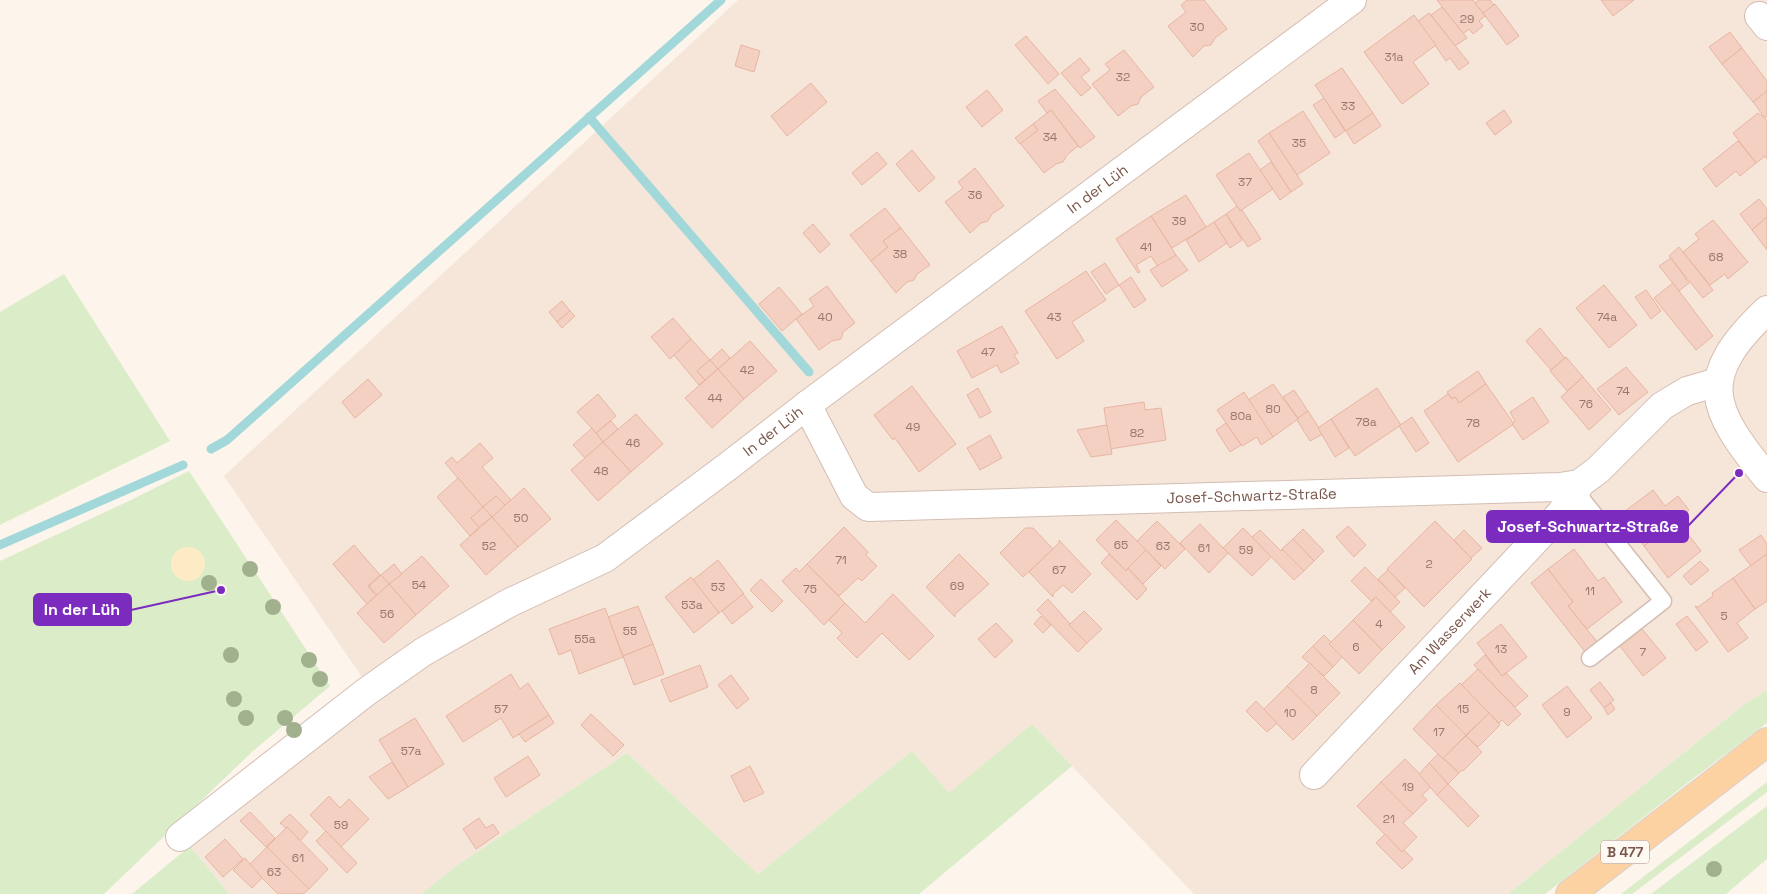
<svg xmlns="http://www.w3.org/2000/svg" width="1767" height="894" font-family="'Space Grotesk',sans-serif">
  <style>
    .residential { fill: #f6e6d9 }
    .green { fill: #dbedc8 }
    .sand { fill: #fdebc5 }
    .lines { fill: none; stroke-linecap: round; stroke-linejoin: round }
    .stream { stroke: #a3d8db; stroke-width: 9 }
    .building { fill: #f4d0c2; stroke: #e8b5a1 }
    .service-casing { stroke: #d4bdb2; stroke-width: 19 }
    .minor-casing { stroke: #d4bdb2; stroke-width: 30 }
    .secondary-casing { stroke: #d7bdaf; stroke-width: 30 }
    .primary-casing { stroke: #dad0cd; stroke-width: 30 }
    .service { stroke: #fff; stroke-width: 16 }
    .minor { stroke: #fff; stroke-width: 28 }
    .secondary { stroke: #fff; stroke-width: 28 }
    .primary { stroke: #fdd2a3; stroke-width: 28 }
    .tree { fill: #a2b18d }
    .labels { text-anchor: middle; stroke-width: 4; stroke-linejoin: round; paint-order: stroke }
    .number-label { font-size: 12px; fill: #99766a }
    .shield { fill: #fff9f3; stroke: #a3887e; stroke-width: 1 }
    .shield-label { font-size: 14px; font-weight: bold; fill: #7b584c }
    .street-label { font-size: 15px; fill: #7b584c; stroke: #fff9f3 }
    .leader { fill: none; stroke: #7b2cbf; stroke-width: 2 }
    .callout-dot { fill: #7b2cbf; stroke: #fff9f3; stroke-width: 2 }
    .callout { fill: #7b2cbf; stroke: #7b2cbf; stroke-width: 2 }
    .callout-label { font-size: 16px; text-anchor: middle; font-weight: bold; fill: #fff }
  </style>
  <rect width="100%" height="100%" fill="#fdf4eb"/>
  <path class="residential" d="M 738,0 L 1767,0 L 1767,690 L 1741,707 L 1508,894 L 1194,894 L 1032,724 L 949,794 L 912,751 L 758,874 L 627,753 L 456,866 L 421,894 L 229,894 L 190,846 L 377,699 L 224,476 Z"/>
  <g class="green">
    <path d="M 64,274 L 170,441 L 0,525 L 0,312 Z"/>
    <path d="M 189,471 L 330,686 L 253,751 L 104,894 L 0,894 L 0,561 L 131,500 Z"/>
    <path d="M 1767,690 L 1767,723 L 1690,781 L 1545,894 L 1508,894 L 1741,707 Z"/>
    <path d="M 1032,724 L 1072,766 L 919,894 L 421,894 L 456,866 L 627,753 L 758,874 L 912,751 L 949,793 Z"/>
    <path d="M 1767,782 L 1767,792 L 1632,894 L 1621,894 Z"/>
    <path d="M 1767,806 L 1767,859 L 1726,894 L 1651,894 Z"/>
    <path d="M 190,846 L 229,894 L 132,894 Z"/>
  </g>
  <circle class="sand" cx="188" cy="564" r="17"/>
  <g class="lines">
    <g class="stream">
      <path d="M 589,117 L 809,372"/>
      <path d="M 211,449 L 227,440 L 721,0"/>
      <path d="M 0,545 L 183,465"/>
    </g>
  </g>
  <g class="building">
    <path d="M 1187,0 L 1204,0 L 1227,29 L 1215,38 L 1211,45 L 1204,46 L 1193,57 L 1168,26 L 1186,12 L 1181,5 Z"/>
    <path d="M 1437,0 L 1473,0 L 1485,16 L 1479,21 L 1483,26 L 1473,34 L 1469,29 L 1463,34 Z"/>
    <path d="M 1479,0 L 1490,0 L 1494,5 L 1483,13 L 1475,3 Z"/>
    <path d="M 1601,0 L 1634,0 L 1613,16 Z"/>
    <path d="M 1495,4 L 1519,36 L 1507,45 L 1483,13 Z"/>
    <path d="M 1442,7 L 1467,38 L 1455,46 L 1431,15 Z"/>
    <path d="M 1429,13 L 1469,63 L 1459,70 L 1450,58 L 1446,61 L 1418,21 Z"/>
    <path d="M 1414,15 L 1436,45 L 1413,62 L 1429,84 L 1402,104 L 1364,52 Z"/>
    <path d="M 1730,32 L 1742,48 L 1722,64 L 1709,47 Z"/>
    <path d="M 1026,36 L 1059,74 L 1048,84 L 1015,45 Z"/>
    <path d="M 741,45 L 760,51 L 754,72 L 735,66 Z"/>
    <path d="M 1742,48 L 1767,81 L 1767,91 L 1753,102 L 1722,64 Z"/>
    <path d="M 1124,50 L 1154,87 L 1141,97 L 1138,104 L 1131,106 L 1118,116 L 1092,84 L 1110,70 L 1105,64 Z"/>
    <path d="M 1080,58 L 1090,70 L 1081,77 L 1091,88 L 1081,96 L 1061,73 Z"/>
    <path d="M 1342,68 L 1373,113 L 1346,131 L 1315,85 Z"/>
    <path d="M 811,83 L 827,102 L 787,136 L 771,116 Z"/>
    <path d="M 1055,89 L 1095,137 L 1080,148 L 1051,110 L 1047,113 L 1038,101 Z"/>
    <path d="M 987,90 L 1003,110 L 982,127 L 966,107 Z"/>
    <path d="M 1767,91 L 1767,116 L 1765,118 L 1753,102 Z"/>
    <path d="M 1324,98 L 1345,131 L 1335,138 L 1313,105 Z"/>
    <path d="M 1051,110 L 1078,146 L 1067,155 L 1063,162 L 1056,164 L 1044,173 L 1020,143 L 1038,130 L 1033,124 Z"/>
    <path d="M 1504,110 L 1512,122 L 1495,135 L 1486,123 Z"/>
    <path d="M 1303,111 L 1330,153 L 1297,175 L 1269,133 Z"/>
    <path d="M 1373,113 L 1381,126 L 1354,144 L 1346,131 Z"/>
    <path d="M 1758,113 L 1765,118 L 1767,122 L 1767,159 L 1765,156 L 1756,163 L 1733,133 Z"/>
    <path d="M 1033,124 L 1038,130 L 1020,144 L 1015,138 Z"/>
    <path d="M 1269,133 L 1303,184 L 1291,192 L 1258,141 Z"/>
    <path d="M 1738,141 L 1756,163 L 1740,176 L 1736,171 L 1716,187 L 1703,169 Z"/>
    <path d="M 912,150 L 935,178 L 919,192 L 896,164 Z"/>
    <path d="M 877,152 L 887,164 L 862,185 L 852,173 Z"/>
    <path d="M 1249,153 L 1273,189 L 1240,211 L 1216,175 Z"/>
    <path d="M 1271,162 L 1291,192 L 1280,200 L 1260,170 Z"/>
    <path d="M 975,168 L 1004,206 L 992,214 L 988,221 L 981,223 L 970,233 L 945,202 L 963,188 L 958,182 Z"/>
    <path d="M 1186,195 L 1206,227 L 1172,248 L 1151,216 Z"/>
    <path d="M 1759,199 L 1767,209 L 1767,217 L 1752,230 L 1740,214 Z"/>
    <path d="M 1237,206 L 1240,211 L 1242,210 L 1261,239 L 1248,247 L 1226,214 Z"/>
    <path d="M 885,208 L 901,228 L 883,241 L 888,247 L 871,261 L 850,235 Z"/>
    <path d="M 1226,214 L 1242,240 L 1230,248 L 1214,222 Z"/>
    <path d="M 1151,216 L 1176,255 L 1158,267 L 1151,256 L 1136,265 L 1140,272 L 1138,273 L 1116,239 Z"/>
    <path d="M 1767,217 L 1767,250 L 1752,230 Z"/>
    <path d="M 1713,220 L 1748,262 L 1728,279 L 1725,274 L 1710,285 L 1683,252 L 1699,239 L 1695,234 Z"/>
    <path d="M 1214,222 L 1227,243 L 1199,262 L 1186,240 Z"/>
    <path d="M 813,224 L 830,244 L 820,253 L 803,233 Z"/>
    <path d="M 901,228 L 930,265 L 917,274 L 914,280 L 907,282 L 896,293 L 871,261 L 888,247 L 883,241 Z"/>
    <path d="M 1679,247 L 1713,290 L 1703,298 L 1669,256 Z"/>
    <path d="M 1176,255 L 1188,270 L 1162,287 L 1150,270 Z"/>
    <path d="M 1671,258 L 1689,283 L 1679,291 L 1659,266 Z"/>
    <path d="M 1105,263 L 1119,285 L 1106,294 L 1091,272 Z"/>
    <path d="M 1086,271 L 1106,300 L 1072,322 L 1084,341 L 1057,359 L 1025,311 Z"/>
    <path d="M 1131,277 L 1146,300 L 1134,308 L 1119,285 Z"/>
    <path d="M 1673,283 L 1713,336 L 1696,350 L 1654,298 Z"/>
    <path d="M 1604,285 L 1637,325 L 1609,348 L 1576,308 Z"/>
    <path d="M 827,286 L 855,323 L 843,332 L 841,339 L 832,341 L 819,350 L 796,319 L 814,306 L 809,299 Z"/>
    <path d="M 779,287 L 802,314 L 782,331 L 759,304 Z"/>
    <path d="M 1646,290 L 1661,311 L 1651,319 L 1635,297 Z"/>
    <path d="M 562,301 L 570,311 L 557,322 L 549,312 Z"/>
    <path d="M 570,311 L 575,316 L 562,328 L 557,322 Z"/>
    <path d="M 673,318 L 691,339 L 670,359 L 651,337 Z"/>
    <path d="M 1002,326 L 1018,353 L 1014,355 L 1019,363 L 1001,373 L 997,365 L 972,378 L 957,351 Z"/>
    <path d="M 1540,328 L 1565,358 L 1551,370 L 1526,341 Z"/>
    <path d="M 691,339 L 710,360 L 697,371 L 705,380 L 699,385 L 674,355 Z"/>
    <path d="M 750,341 L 777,371 L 744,399 L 718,369 Z"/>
    <path d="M 722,349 L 730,358 L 718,369 L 710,360 Z"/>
    <path d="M 1566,357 L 1583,377 L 1567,391 L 1550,371 Z"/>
    <path d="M 710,360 L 718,369 L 705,380 L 697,371 Z"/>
    <path d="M 1626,367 L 1648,392 L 1619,415 L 1597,389 Z"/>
    <path d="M 718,369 L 744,399 L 712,428 L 685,398 Z"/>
    <path d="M 1478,371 L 1486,384 L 1459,403 L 1455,397 L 1452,399 L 1447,392 Z"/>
    <path d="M 1583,377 L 1611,410 L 1589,430 L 1561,397 Z"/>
    <path d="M 368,379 L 382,395 L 355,418 L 342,402 Z"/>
    <path d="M 1273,384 L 1298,419 L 1273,437 L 1248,400 Z"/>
    <path d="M 1486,384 L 1514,424 L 1458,462 L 1424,411 L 1448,394 L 1452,399 L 1455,397 L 1459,403 Z"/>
    <path d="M 912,386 L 956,444 L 919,472 L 895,438 L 893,440 L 874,415 Z"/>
    <path d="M 978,388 L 991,412 L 980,418 L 967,395 Z"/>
    <path d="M 1377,388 L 1401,425 L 1355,456 L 1331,419 Z"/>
    <path d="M 1294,390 L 1308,411 L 1298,418 L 1283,397 Z"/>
    <path d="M 1244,392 L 1273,437 L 1261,445 L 1257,437 L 1242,446 L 1217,410 Z"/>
    <path d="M 598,394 L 616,416 L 596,433 L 577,412 Z"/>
    <path d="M 1533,397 L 1549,422 L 1523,440 L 1513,425 L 1513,423 L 1515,421 L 1510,412 Z"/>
    <path d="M 1144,402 L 1145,410 L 1161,408 L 1166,440 L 1110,449 L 1104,408 Z"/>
    <path d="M 1308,411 L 1323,434 L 1310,441 L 1297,420 L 1298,418 Z"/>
    <path d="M 636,414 L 663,444 L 631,472 L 603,442 Z"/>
    <path d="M 1412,417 L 1429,443 L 1416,452 L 1399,426 Z"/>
    <path d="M 1331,419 L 1349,448 L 1335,457 L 1318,428 Z"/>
    <path d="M 611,421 L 618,429 L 603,442 L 596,433 Z"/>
    <path d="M 1226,423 L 1241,445 L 1230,452 L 1216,430 Z"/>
    <path d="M 1107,425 L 1112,454 L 1091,457 L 1077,430 Z"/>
    <path d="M 592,428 L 603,442 L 585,458 L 573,445 Z"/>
    <path d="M 990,435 L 1002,458 L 980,470 L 967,448 Z"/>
    <path d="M 603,442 L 631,472 L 598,501 L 571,470 Z"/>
    <path d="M 480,443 L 493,458 L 482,467 L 511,500 L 505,505 L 496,496 L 483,507 L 445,463 L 452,457 L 457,463 Z"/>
    <path d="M 458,478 L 483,507 L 471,518 L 479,527 L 470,536 L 437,497 Z"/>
    <path d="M 524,488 L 551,519 L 518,547 L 492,517 Z"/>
    <path d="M 1653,490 L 1665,506 L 1678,496 L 1689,510 L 1644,546 L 1620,515 Z"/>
    <path d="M 496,496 L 505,505 L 492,517 L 483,507 Z"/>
    <path d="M 483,507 L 492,517 L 479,527 L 471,518 Z"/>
    <path d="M 492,517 L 518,547 L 486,575 L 460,545 Z"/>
    <path d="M 1116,520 L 1146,550 L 1126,571 L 1096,540 Z"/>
    <path d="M 1677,520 L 1701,551 L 1668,578 L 1644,546 Z"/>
    <path d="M 1157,521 L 1185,549 L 1165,569 L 1137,541 Z"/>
    <path d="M 1435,521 L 1472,559 L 1424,607 L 1387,569 Z"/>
    <path d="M 1200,524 L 1228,553 L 1209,573 L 1180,543 Z"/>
    <path d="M 1348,526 L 1366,545 L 1354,557 L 1336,537 Z"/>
    <path d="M 844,527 L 868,552 L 866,555 L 877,566 L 862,581 L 858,578 L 839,596 L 807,564 Z"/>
    <path d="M 1025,528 L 1033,528 L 1053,549 L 1023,577 L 1000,553 Z"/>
    <path d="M 1243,528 L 1272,556 L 1252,576 L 1223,548 Z"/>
    <path d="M 1303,529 L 1324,551 L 1314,561 L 1293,539 Z"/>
    <path d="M 1260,530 L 1281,551 L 1282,549 L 1304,571 L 1294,580 L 1252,537 Z"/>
    <path d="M 1464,530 L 1482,548 L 1471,558 L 1454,540 Z"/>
    <path d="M 1761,535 L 1767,544 L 1767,554 L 1751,566 L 1739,550 Z"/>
    <path d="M 1293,539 L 1314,561 L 1304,571 L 1282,549 Z"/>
    <path d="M 1059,540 L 1091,574 L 1072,593 L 1063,585 L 1053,594 L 1053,597 L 1029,572 L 1059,543 Z"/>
    <path d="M 354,545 L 380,575 L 368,586 L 376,596 L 367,604 L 333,564 Z"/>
    <path d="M 1574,549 L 1598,581 L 1604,577 L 1622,602 L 1587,629 L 1568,606 L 1573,602 L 1548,569 Z"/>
    <path d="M 1146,550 L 1161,566 L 1143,584 L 1128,568 Z"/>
    <path d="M 959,554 L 989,584 L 955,614 L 955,617 L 926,587 Z"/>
    <path d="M 1109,554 L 1126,571 L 1128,568 L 1147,589 L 1137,600 L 1101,563 Z"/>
    <path d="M 1767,554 L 1767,601 L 1755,609 L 1733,578 Z"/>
    <path d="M 422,556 L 449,586 L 416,615 L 389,584 Z"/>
    <path d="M 718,560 L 744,594 L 719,613 L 693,580 Z"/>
    <path d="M 1700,561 L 1709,570 L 1691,585 L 1683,576 Z"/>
    <path d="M 394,564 L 402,574 L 389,584 L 381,575 Z"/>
    <path d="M 807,564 L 845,603 L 824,625 L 782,581 L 796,568 L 799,572 Z"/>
    <path d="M 1365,567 L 1400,602 L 1390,612 L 1376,597 L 1371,601 L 1351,581 Z"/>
    <path d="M 1548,569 L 1573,602 L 1568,606 L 1598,643 L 1586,653 L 1531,583 Z"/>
    <path d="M 1388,570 L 1405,588 L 1395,597 L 1378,579 Z"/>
    <path d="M 381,575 L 389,584 L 377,595 L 369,586 Z"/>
    <path d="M 691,577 L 719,613 L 694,633 L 665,597 Z"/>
    <path d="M 1733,578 L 1755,609 L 1737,623 L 1748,638 L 1728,652 L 1695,606 L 1698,607 L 1713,596 L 1712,593 Z"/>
    <path d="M 761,579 L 783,601 L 772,612 L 750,590 Z"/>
    <path d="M 389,584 L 416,615 L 384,643 L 357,613 Z"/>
    <path d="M 743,594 L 753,607 L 732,624 L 722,611 Z"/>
    <path d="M 893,594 L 934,636 L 909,660 L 882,633 L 857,658 L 837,638 L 842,633 L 829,620 L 845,603 L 865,623 Z"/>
    <path d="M 1376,597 L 1405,627 L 1382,650 L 1353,620 Z"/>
    <path d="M 1048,599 L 1087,643 L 1078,652 L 1037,610 Z"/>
    <path d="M 638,606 L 653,644 L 623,656 L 608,617 Z"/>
    <path d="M 605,608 L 623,657 L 579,674 L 571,650 L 559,655 L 549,629 Z"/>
    <path d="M 1084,611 L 1102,629 L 1087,643 L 1069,625 Z"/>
    <path d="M 1041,616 L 1051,625 L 1043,633 L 1034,624 Z"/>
    <path d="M 1687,616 L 1708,642 L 1696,651 L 1676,624 Z"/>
    <path d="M 1353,620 L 1382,650 L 1359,674 L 1329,644 Z"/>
    <path d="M 996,623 L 1013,641 L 995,658 L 978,639 Z"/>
    <path d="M 1501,624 L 1527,657 L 1502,676 L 1477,643 Z"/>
    <path d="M 1642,629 L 1666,658 L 1643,676 L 1620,646 Z"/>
    <path d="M 1324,635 L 1331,642 L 1329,644 L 1342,657 L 1333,667 L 1313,646 Z"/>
    <path d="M 653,644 L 664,674 L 634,685 L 623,656 Z"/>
    <path d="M 1313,646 L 1333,667 L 1324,676 L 1302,657 Z"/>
    <path d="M 1485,655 L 1502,676 L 1506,673 L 1528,696 L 1515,707 L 1474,665 Z"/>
    <path d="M 1310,663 L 1340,693 L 1317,716 L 1287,686 Z"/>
    <path d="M 700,665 L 708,687 L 670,702 L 661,680 Z"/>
    <path d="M 1478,669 L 1521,714 L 1508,726 L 1502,720 L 1499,723 L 1461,685 Z"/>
    <path d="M 511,674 L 520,689 L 528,683 L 549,715 L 513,738 L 501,718 L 463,742 L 446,716 Z"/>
    <path d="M 731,675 L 749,699 L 737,709 L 718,685 Z"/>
    <path d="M 1600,682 L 1614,700 L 1604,708 L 1590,690 Z"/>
    <path d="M 1460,683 L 1489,713 L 1466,735 L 1436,705 Z"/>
    <path d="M 1287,686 L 1317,716 L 1293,740 L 1263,710 Z"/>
    <path d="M 1567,686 L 1592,718 L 1567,738 L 1542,705 Z"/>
    <path d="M 1256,701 L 1277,723 L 1267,732 L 1246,711 Z"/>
    <path d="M 1611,703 L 1615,709 L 1608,715 L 1604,708 Z"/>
    <path d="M 1436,705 L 1466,735 L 1443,759 L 1413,729 Z"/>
    <path d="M 1489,713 L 1500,725 L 1478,747 L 1466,736 Z"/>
    <path d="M 591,714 L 624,745 L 613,756 L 581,725 Z"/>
    <path d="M 549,715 L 554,723 L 525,742 L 519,734 Z"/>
    <path d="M 415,718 L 444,764 L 408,787 L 379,740 Z"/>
    <path d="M 1466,736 L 1482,752 L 1463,771 L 1462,770 L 1459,773 L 1443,758 Z"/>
    <path d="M 1438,754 L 1459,773 L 1448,784 L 1429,763 Z"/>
    <path d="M 528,756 L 540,775 L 506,797 L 494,778 Z"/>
    <path d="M 1405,759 L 1432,786 L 1422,795 L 1427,800 L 1413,814 L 1381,782 Z"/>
    <path d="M 392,762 L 408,787 L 388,799 L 369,777 Z"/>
    <path d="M 1429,763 L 1448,784 L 1437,795 L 1419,774 Z"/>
    <path d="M 750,766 L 764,793 L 744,802 L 731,776 Z"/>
    <path d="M 1381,782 L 1413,814 L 1403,823 L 1417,837 L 1402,852 L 1357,806 Z"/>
    <path d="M 1448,784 L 1479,816 L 1468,827 L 1437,795 Z"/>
    <path d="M 329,796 L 340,808 L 349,799 L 369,819 L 341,847 L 310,815 Z"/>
    <path d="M 250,812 L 275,838 L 266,847 L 240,821 Z"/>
    <path d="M 290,814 L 308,832 L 300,841 L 280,823 Z"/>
    <path d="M 479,818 L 486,828 L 493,824 L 499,833 L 476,849 L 463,829 Z"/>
    <path d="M 287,827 L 328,869 L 309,889 L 267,847 Z"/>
    <path d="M 326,831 L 357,863 L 347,873 L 316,841 Z"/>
    <path d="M 1385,834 L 1402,852 L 1404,850 L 1413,859 L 1402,869 L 1376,843 Z"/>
    <path d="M 225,839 L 243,859 L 223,877 L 205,857 Z"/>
    <path d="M 267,847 L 309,889 L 303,894 L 278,894 L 249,865 Z"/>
    <path d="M 245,858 L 262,878 L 252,888 L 233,870 Z"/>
  </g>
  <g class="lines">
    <g class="service-casing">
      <path id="service" d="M 1576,492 L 1663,601 L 1590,658"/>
    </g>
    <g class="minor-casing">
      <g id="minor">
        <path d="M 1759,16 L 1767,26"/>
        <path id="s1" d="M 807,405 L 854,496 L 868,507 L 1560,487 L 1579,484 L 1598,470 L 1662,406 L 1687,391 L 1718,382"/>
        <path id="s2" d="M 1314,775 L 1561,513 L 1576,492 L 1579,484"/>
        <path id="s3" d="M 180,837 L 366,692 L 423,652 L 509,603 L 605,558 L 731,464 L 807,405 L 1352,0"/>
      </g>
    </g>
    <g class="secondary-casing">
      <path id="secondary" d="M 1767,310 C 1695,378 1710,408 1767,478"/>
    </g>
    <g class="primary-casing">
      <path id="primary" d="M 1570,894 L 1767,742"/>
    </g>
    <use href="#service" class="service"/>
    <use href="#minor" class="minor"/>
    <use href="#secondary" class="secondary"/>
    <use href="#primary" class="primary"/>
  </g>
  <g class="tree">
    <circle cx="250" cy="569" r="8"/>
    <circle cx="209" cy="583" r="8"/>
    <circle cx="273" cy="607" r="8"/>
    <circle cx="231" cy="655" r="8"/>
    <circle cx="309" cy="660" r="8"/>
    <circle cx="320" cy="679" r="8"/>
    <circle cx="234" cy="699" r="8"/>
    <circle cx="246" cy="718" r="8"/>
    <circle cx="285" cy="718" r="8"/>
    <circle cx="294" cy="730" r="8"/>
    <circle cx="1714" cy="869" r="8"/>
  </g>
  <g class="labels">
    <g class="number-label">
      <text x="1467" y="23">29</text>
      <text x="1197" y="31">30</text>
      <text x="1394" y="61">31a</text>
      <text x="1123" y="81">32</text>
      <text x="1348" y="110">33</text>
      <text x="1050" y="141">34</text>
      <text x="1299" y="147">35</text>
      <text x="1245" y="186">37</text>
      <text x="975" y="199">36</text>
      <text x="1179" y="225">39</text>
      <text x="1146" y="251">41</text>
      <text x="900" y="258">38</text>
      <text x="1716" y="261">68</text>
      <text x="825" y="321">40</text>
      <text x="1054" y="321">43</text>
      <text x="1607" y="321">74a</text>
      <text x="988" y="356">47</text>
      <text x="747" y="374">42</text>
      <text x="1623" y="395">74</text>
      <text x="715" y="402">44</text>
      <text x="1586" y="408">76</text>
      <text x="1273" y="413">80</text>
      <text x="1241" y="420">80a</text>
      <text x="1366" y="426">78a</text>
      <text x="1473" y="427">78</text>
      <text x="913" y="431">49</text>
      <text x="1137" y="437">82</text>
      <text x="633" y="447">46</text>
      <text x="601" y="475">48</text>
      <text x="521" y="522">50</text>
      <text x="1121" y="549">65</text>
      <text x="489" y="550">52</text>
      <text x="1163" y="550">63</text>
      <text x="1204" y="552">61</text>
      <text x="1246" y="554">59</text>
      <text x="841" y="564">71</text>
      <text x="1429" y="568">2</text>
      <text x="1059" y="574">67</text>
      <text x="419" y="589">54</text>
      <text x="957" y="590">69</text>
      <text x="718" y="591">53</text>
      <text x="810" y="593">75</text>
      <text x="1590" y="595">11</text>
      <text x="692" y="609">53a</text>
      <text x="387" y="618">56</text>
      <text x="1724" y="620">5</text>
      <text x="1379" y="628">4</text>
      <text x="630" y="635">55</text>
      <text x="585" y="643">55a</text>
      <text x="1356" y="651">6</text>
      <text x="1501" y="653">13</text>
      <text x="1643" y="656">7</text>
      <text x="1314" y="694">8</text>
      <text x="501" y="713">57</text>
      <text x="1463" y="713">15</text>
      <text x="1567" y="716">9</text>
      <text x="1290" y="717">10</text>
      <text x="1439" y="736">17</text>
      <text x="411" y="755">57a</text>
      <text x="1408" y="791">19</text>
      <text x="1389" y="823">21</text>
      <text x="341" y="829">59</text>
      <text x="298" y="862">61</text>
      <text x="274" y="876">63</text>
    </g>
    <rect class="shield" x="1601" y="840.5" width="48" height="23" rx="4"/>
    <g class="shield-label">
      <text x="1625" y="857">B 477</text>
    </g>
    <g class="street-label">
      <text dy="5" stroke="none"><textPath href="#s3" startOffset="1126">In der Lüh</textPath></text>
      <text dy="5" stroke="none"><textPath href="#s3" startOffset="721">In der Lüh</textPath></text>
      <text dy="5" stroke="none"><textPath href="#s1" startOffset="504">Josef-Schwartz-Straße</textPath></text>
      <text dy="5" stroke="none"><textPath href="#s2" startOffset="198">Am Wasserwerk</textPath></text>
    </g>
  </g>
  <path class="leader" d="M1739 473L1688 526M221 590L131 610"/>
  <g class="callout-dot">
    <circle cx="1739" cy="473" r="5"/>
    <circle cx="221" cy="590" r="5"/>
  </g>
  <g class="callout">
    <rect x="1487" y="511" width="201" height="31" rx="5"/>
    <rect x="34" y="594" width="97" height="31" rx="5"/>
  </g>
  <g class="callout-label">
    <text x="1588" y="532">Josef-Schwartz-Straße</text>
    <text x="82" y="615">In der Lüh</text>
  </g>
</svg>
